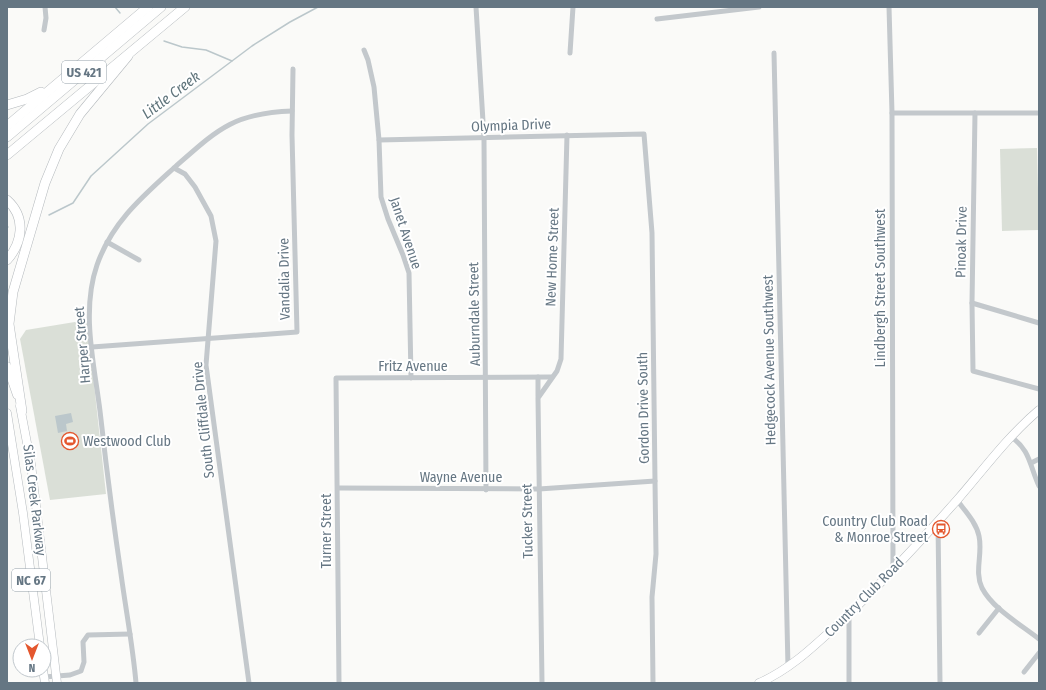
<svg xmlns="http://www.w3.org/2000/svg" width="1046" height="690" font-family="'Fira Sans Condensed',sans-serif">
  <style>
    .park { fill: #dadfd7 }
    .water { fill: #bbc7cb }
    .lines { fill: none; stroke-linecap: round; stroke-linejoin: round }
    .stream { stroke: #bbc7cb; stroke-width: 1.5 }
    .primary-casing { stroke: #b5babe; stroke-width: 9 }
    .motorway-casing { stroke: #b4b9bd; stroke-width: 10 }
    .minor { stroke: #c3c8cc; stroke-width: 5 }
    .primary { stroke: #fff; stroke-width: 8 }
    .motorway { stroke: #fff; stroke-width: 9 }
    .labels { text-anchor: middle; stroke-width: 4; stroke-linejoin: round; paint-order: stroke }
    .shield { fill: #fff; stroke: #939fa8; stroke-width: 1 }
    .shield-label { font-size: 13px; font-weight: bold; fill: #657683 }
    .street-label { font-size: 14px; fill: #657683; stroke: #fff }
    .poi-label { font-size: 14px; fill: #657683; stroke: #fff; text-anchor: start }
    .water-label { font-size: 15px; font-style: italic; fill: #60757c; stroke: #fff }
  </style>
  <rect width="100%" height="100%" fill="#fafaf8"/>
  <g class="park">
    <path d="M 1037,148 L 1039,230 L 1002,231 L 1000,149 Z"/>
    <path d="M 87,320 L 106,494 L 50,500 L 20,339 L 26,330 Z"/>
  </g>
  <path class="water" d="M 71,413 L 73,422 L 66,424 L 67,431 L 58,433 L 55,416 Z"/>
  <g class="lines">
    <g class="stream">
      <path d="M 115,7 L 120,13"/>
      <path d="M 164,41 L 182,47 L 206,50 L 232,61"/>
      <path d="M 49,215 L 73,203 L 91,176 L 148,124 L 252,46 L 290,22 L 318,7"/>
      <path d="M 7,227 L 8,227"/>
    </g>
    <g class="primary-casing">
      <g id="primary">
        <path d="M 7,366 L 17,395"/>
        <path d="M 20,406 L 31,464 L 57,683"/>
        <path d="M 7,413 L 23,513 L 40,646"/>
        <path d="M 43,670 L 45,683"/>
        <path d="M 759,683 C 789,670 812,648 836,626 C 879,587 919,543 958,499 C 984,469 1008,436 1039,410"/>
      </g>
    </g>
    <g class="motorway-casing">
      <g id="motorway">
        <path d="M 7,105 L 27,99 L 41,92"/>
        <path d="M 7,126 L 148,7"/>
        <path d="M 7,137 L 161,7"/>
        <path d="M 7,155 L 185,7"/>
        <path d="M 7,200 C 26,217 23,242 7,260"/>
        <path d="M 22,411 L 9,324 L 13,292 L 45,183 L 59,149 L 80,114 L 128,56"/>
      </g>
    </g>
    <g class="minor">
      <path d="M 476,7 L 484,138 L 486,490"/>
      <path d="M 889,7 L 892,113 L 893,569"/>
      <path d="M 657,19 L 759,7"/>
      <path d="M 44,30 L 46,18 L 45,7"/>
      <path d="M 364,50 L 368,60 L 374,87 L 379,140 L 381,197 L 388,219 L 403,255 L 409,273 L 411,378"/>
      <path d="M 570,53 L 573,7"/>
      <path d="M 774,53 L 788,667"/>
      <path d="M 892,113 L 1039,113"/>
      <path d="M 975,113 L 972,303 L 973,371 L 1039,389"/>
      <path d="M 379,140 L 644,134 L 652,233 L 655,481 L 656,554 L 652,597 L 653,683"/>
      <path d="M 174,168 L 185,174 L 195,187 L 211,216 L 216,241 L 206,365 L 249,683"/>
      <path d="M 107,242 L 139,260"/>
      <path d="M 972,303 L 1039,323"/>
      <path d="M 92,347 L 297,332 L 292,135 L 293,69"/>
      <path d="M 538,377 L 538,396"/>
      <path d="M 1011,437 C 1030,449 1030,467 1039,486"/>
      <path d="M 1031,463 L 1039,459"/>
      <path d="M 338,488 L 539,489 L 655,481"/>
      <path d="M 957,500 C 965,511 976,522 979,536 C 983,554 974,571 982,588 C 993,609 1020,624 1039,639"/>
      <path d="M 938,522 L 940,683"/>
      <path d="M 849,615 L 849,683"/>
      <path d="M 979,633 L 999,608"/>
      <path d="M 1024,672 L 1039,653"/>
      <path d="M 44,677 L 70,675 L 81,671 L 84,662 L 83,642 L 88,635 L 130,634"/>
      <path d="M 136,683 C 133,647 126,611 121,574 C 113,520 106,465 100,411 C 94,363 81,311 97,265 C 112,222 143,196 175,167 C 217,130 233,113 292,111"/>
      <path d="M 339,683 L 336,378 L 552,377"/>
      <path d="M 542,683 L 538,398 L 557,371 L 561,359 L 567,135"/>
    </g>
    <use href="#primary" class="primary"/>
    <use href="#motorway" class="motorway"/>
  </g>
  <defs>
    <g id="stadium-ring" transform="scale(0.9)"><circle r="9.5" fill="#fff" stroke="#e4572e" stroke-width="1.5"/><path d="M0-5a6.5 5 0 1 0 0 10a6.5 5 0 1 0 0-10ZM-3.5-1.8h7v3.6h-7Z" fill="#e4572e"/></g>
    <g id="bus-ring" transform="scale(0.9)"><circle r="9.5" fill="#fff" stroke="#e4572e" stroke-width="1.5"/><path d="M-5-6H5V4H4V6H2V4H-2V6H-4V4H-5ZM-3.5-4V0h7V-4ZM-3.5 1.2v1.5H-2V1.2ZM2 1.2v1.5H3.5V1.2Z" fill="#e4572e"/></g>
  </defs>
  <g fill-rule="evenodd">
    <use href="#stadium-ring" x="70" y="441"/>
    <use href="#bus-ring" x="941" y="529"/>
  </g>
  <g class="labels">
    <g class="shield">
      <rect x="62" y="61" width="44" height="22" rx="3"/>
      <rect x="12" y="569" width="38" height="22" rx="3"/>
    </g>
    <g class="shield-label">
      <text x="84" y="77">US 421</text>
      <text x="31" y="585">NC 67</text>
    </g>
    <g class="street-label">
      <text transform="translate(511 125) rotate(-2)" y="5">Olympia Drive</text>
      <text transform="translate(406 233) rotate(72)" y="5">Janet Avenue</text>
      <text transform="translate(961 242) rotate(-89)" y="5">Pinoak Drive</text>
      <text transform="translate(552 257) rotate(-88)" y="5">New Home Street</text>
      <text transform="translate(284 279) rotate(-91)" y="5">Vandalia Drive</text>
      <text transform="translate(880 288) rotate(-90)" y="5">Lindbergh Street Southwest</text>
      <text transform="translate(474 314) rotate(-91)" y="5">Auburndale Street</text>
      <text transform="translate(82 345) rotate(-95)" y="5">Harper Street</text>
      <text transform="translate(769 360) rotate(-91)" y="5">Hedgecock Avenue Southwest</text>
      <text x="413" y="371">Fritz Avenue</text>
      <text transform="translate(643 408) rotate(-91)" y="5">Gordon Drive South</text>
      <text transform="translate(203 420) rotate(-96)" y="5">South Cliffdale Drive</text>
      <text x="461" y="482">Wayne Avenue</text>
      <text transform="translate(35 500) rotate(83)" y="5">Silas Creek Parkway</text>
      <text transform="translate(527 521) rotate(-91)" y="5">Tucker Street</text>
      <text transform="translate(326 531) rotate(-90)" y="5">Turner Street</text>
      <text transform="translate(864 597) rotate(-45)" y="5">Country Club Road</text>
    </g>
    <g class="poi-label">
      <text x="83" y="446">Westwood Club</text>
      <text x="928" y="526" text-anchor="end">Country Club Road<tspan x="928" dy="16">&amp; Monroe Street</tspan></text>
    </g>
    <g class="water-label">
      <text transform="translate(171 95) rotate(-37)" y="5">Little Creek</text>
    </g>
  </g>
  <rect width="1046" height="690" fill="none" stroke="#657683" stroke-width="16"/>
  <g transform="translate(32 658) rotate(180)"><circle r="19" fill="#ffffff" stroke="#c1c8cd"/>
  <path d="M0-3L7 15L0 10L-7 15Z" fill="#e4572e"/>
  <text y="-6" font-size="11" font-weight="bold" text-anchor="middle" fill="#657683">N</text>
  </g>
</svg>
